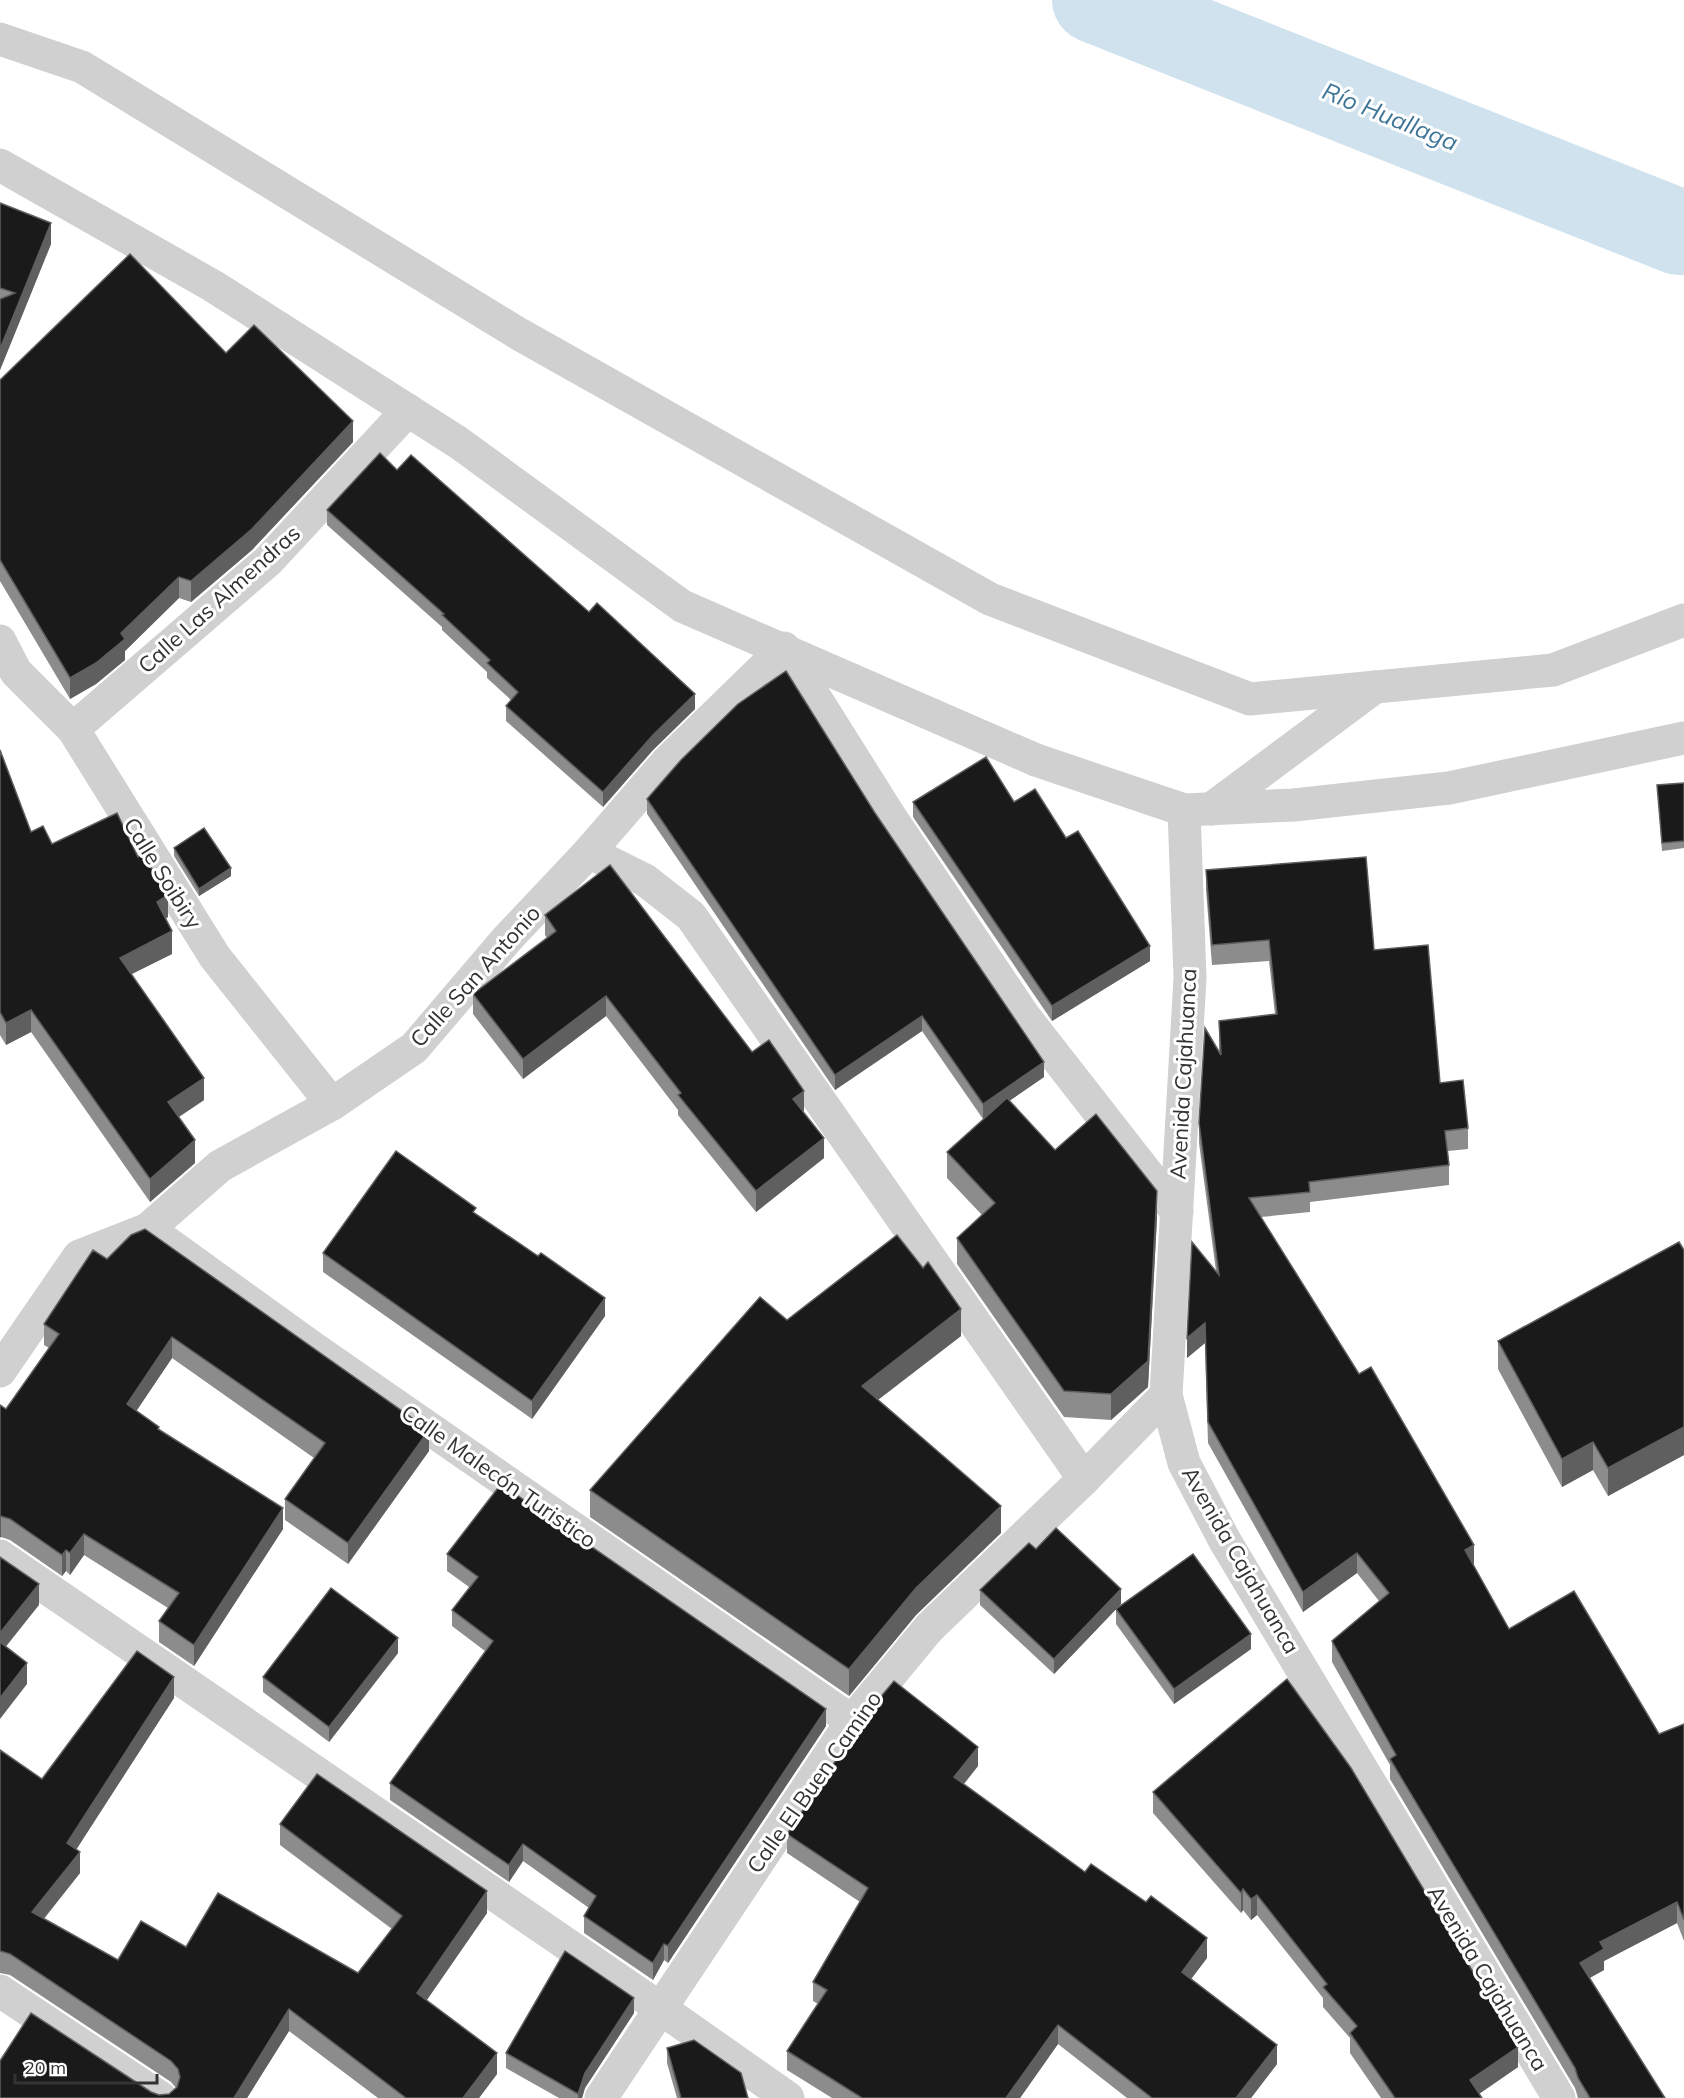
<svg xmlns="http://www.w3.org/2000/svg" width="1684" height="2098" font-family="Mulish,sans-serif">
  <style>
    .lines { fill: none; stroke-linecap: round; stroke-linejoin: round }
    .river { stroke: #cfe2ee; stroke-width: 86 }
    .minor { stroke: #d0d0d0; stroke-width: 33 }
    .wall { fill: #8c8c8c }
    .shaded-wall { fill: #5f5f5f }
    .building { fill: #1a1a1a; stroke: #5f5f5f; stroke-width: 1.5 }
    .labels { text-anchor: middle; stroke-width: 6; stroke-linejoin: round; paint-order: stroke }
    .street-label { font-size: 22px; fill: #333; stroke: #fff }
    .water-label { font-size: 24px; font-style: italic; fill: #3f7597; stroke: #fff }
  </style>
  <rect width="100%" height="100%" fill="#fff"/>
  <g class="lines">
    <path class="river" d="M 1095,0 L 1679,232 L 1684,230"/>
    <g class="minor">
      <path d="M 0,39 L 82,67 L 519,334 L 990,599 L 1250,699 L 1553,670 L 1684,620"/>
      <path d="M 0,165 L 213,286 L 459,443 L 682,606 L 1036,760 L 1184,810 L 1294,805 L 1449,788 L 1684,738"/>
      <path d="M 0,641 L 16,672 L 73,729 L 215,957 L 332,1104"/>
      <path d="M 73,729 L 268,561 L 408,410"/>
      <path d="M 1211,809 L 1375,687"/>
      <path d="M 1184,810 L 1190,978 L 1166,1395 L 1184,1463 L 1225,1541 L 1559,2098"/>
      <path d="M 589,852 L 645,880 L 691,916 L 1084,1479"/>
      <path d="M 148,1229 L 313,1348 L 852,1721"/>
      <path d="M 0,1371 L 79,1256 L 148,1229 L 220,1166 L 332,1104 L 414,1048 L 507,939 L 589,852 L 667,762 L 784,648 L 891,818 L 1024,1016 L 1177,1212"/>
      <path d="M 0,1556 L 660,2008 L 788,2098"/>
      <path d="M 0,1991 L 161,2098"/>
      <path d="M 601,2098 L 852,1721 L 929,1628 L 1084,1479 L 1166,1395"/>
    </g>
  </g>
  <g class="wall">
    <path d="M 0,203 L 51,244 L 0,370 Z"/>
    <path d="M 226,353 L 353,442 L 252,550 L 191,602 L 179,598 L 125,651 L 125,660 L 96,684 L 70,699 L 0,581 L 0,380 Z"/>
    <path d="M 397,470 L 695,709 L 653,750 L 603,807 L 506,721 L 506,706 L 511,700 L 487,678 L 487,672 L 442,630 L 442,627 L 327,525 L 327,510 Z"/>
    <path d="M 0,750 L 31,832 L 52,844 L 168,917 L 165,919 L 172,954 L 131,974 L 204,1100 L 179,1117 L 195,1163 L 150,1202 L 31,1032 L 6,1045 L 0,1035 Z"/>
    <path d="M 1684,783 L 1684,848 L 1662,851 L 1657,785 Z"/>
    <path d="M 647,799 L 875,813 L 1044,1077 L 1009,1101 L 1055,1150 L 1157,1218 L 1148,1387 L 1111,1420 L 1064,1417 L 957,1264 L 957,1238 L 982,1215 L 947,1178 L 947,1152 L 983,1119 L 922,1031 L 835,1090 L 647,814 Z"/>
    <path d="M 913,802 L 1014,802 L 1066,838 L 1150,961 L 1052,1021 L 913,817 Z"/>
    <path d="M 174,848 L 231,876 L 199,896 L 174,856 Z"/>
    <path d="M 1206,870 L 1374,950 L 1440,1083 L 1468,1128 L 1468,1149 L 1448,1151 L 1449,1165 L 1449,1185 L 1310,1202 L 1310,1212 L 1261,1217 L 1474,1566 L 1509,1629 L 1659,1734 L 1684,1724 L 1684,1941 L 1677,1923 L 1604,1961 L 1604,1970 L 1590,1978 L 1665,2098 L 1578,2098 L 1575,2088 L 1390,1779 L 1390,1765 L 1332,1662 L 1332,1641 L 1379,1601 L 1357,1573 L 1303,1612 L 1208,1443 L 1205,1343 L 1187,1358 L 1216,1271 L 1199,1143 L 1199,1123 L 1219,1052 L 1219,1021 L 1275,1014 L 1269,961 L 1212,965 L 1206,890 Z"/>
    <path d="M 545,915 L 752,1052 L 804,1111 L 803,1112 L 824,1158 L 756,1212 L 678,1115 L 678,1110 L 606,1016 L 523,1079 L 473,1014 L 473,994 L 547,938 L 545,935 Z"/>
    <path d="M 476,1214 L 538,1256 L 605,1316 L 532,1419 L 323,1272 L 323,1253 Z"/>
    <path d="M 1684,1250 L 1684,1455 L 1608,1496 L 1593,1470 L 1562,1487 L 1498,1369 L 1498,1341 Z"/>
    <path d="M 107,1259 L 429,1451 L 348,1564 L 285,1520 L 285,1499 L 314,1458 L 172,1358 L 136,1411 L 283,1529 L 194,1666 L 159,1642 L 159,1621 L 168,1608 L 84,1555 L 70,1575 L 66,1571 L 62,1576 L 10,1540 L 1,1537 L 0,1405 L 6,1409 L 49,1348 L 44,1345 L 44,1324 Z"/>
    <path d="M 787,1320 L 961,1336 L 878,1400 L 1001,1533 L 916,1615 L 849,1696 L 590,1517 L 590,1490 Z"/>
    <path d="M 1036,1549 L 1121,1604 L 1054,1674 L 980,1605 L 980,1590 Z"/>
    <path d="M 447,1554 L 826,1726 L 668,1963 L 664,1960 L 653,1980 L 584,1933 L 584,1916 L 589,1908 L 523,1861 L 509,1882 L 390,1800 L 390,1783 L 485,1651 L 452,1626 L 452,1610 L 469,1587 L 447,1571 Z"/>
    <path d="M 1116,1609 L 1251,1649 L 1174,1704 L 1116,1624 Z"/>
    <path d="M 398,1653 L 329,1742 L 263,1692 L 263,1677 Z"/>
    <path d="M 174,1698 L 76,1849 L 80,1873 L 44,1919 L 118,1960 L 186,1947 L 358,1973 L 392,1929 L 280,1845 L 280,1824 L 487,1913 L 427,2000 L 497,2074 L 479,2098 L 378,2098 L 289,2031 L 247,2098 L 0,2098 L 151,2092 L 159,2095 L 169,2094 L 176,2088 L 171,2082 L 10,1975 L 0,1973 L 0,1750 L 42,1779 Z"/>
    <path d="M 978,1766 L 964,1784 L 1085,1872 L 1207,1958 L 1191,1979 L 1277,2064 L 1251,2098 L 1127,2098 L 1058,2044 L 1020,2098 L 832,2098 L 787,2070 L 787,2051 L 818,2004 L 813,2001 L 813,1982 L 860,1902 L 787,1853 L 787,1834 Z"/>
    <path d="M 1153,1792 L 1518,2067 L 1479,2094 L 1482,2098 L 1381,2098 L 1350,2053 L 1350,2038 L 1323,2007 L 1323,1998 L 1257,1915 L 1251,1920 L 1243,1910 L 1241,1913 L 1153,1813 Z"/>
    <path d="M 634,2013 L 585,2088 L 582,2098 L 559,2098 L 506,2068 L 506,2053 Z"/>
    <path d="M 667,2048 L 748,2098 L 677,2098 L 667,2063 Z"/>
  </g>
  <g class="shaded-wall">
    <path d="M 51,223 L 51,244 L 0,370 L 0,349 Z"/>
    <path d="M 353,421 L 353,442 L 252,550 L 191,602 L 191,581 Z"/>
    <path d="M 179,577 L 179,598 L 125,651 L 125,660 L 96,684 L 70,699 L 70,678 L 121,633 Z"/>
    <path d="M 695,694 L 695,709 L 653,750 L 603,807 L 603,792 L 653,735 Z"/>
    <path d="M 231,868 L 231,876 L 199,896 L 199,889 Z"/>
    <path d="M 168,895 L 168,917 L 157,924 L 157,902 Z"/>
    <path d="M 172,931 L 172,954 L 120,980 L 120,958 Z"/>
    <path d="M 1150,946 L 1150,961 L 1052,1021 L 1052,1006 Z"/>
    <path d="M 606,996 L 606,1016 L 523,1079 L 523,1059 Z"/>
    <path d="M 31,1010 L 31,1032 L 6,1045 L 6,1023 Z"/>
    <path d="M 922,1016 L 922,1031 L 835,1090 L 835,1075 Z"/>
    <path d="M 1044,1062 L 1044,1077 L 983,1119 L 983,1104 Z"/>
    <path d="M 204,1078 L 204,1100 L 168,1124 L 168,1102 Z"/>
    <path d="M 804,1091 L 804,1111 L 793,1119 L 793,1099 Z"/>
    <path d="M 824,1138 L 824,1158 L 756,1212 L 756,1191 Z"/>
    <path d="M 195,1140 L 195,1163 L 150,1202 L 150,1179 Z"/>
    <path d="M 1157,1191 L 1157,1218 L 1148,1387 L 1111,1420 L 1111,1394 Z"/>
    <path d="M 605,1298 L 605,1316 L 532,1419 L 532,1401 Z"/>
    <path d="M 961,1309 L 961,1336 L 862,1412 L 862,1386 Z"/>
    <path d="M 1205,1323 L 1205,1343 L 1187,1358 L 1187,1338 Z"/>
    <path d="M 172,1337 L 172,1358 L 127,1425 L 127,1404 Z"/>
    <path d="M 1684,1427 L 1684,1455 L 1608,1496 L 1608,1468 Z"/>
    <path d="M 429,1430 L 429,1451 L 348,1564 L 348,1543 Z"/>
    <path d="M 1593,1442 L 1593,1470 L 1562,1487 L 1562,1459 Z"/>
    <path d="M 1001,1506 L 1001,1533 L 916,1615 L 849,1696 L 849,1669 L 916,1588 Z"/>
    <path d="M 283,1508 L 283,1529 L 194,1666 L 194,1645 Z"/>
    <path d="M 0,1516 L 1,1516 L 1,1537 L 0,1538 Z"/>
    <path d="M 84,1534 L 84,1555 L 70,1575 L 70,1553 Z"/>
    <path d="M 1474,1545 L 1474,1566 L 1465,1571 L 1465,1550 Z"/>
    <path d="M 66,1550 L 66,1571 L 62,1576 L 62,1555 Z"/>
    <path d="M 1357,1553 L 1357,1573 L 1303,1612 L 1303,1592 Z"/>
    <path d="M 39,1584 L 39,1605 L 0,1654 L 0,1633 Z"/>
    <path d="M 1121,1589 L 1121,1604 L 1054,1674 L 1054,1659 Z"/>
    <path d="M 1251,1634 L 1251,1649 L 1174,1704 L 1174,1689 Z"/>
    <path d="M 398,1638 L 398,1653 L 329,1742 L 329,1727 Z"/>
    <path d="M 27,1663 L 27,1684 L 0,1719 L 0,1698 Z"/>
    <path d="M 174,1677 L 174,1698 L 67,1864 L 67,1843 Z"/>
    <path d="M 826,1709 L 826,1726 L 668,1963 L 668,1946 Z"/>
    <path d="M 978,1747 L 978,1766 L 954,1796 L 954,1777 Z"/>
    <path d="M 523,1844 L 523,1861 L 509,1882 L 509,1865 Z"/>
    <path d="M 80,1852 L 80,1873 L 32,1933 L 32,1912 Z"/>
    <path d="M 1243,1889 L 1243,1910 L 1241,1913 L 1241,1893 Z"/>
    <path d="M 487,1891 L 487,1913 L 417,2014 L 417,1993 Z"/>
    <path d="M 1257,1895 L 1257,1915 L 1251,1920 L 1251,1899 Z"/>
    <path d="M 1677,1902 L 1677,1923 L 1604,1961 L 1604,1970 L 1580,1983 L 1580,1963 L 1600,1942 Z"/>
    <path d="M 1207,1938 L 1207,1958 L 1182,1991 L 1182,1972 Z"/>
    <path d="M 664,1944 L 664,1960 L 653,1980 L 653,1963 Z"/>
    <path d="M 634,1998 L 634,2013 L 585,2088 L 582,2098 L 578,2098 L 578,2094 L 585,2073 Z"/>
    <path d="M 289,2009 L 289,2031 L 247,2098 L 234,2098 Z"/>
    <path d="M 1058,2025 L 1058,2044 L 1020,2098 L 1006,2098 Z"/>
    <path d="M 1277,2045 L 1277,2064 L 1251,2098 L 1236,2098 Z"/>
    <path d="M 1518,2047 L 1518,2067 L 1473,2098 L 1470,2080 Z"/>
    <path d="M 497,2053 L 497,2074 L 479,2098 L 463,2098 Z"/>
  </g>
  <g class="building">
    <path d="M 0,203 L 51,223 L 0,349 L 0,299 L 15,293 L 0,288 Z"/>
    <path d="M 130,254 L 226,353 L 254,325 L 353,421 L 252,529 L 191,581 L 179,577 L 121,633 L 125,639 L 96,663 L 70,678 L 0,560 L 0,380 Z"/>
    <path d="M 380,453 L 397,470 L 411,455 L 589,612 L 597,603 L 695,694 L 653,735 L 603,792 L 506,706 L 518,692 L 487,663 L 490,660 L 442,615 L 444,614 L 327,510 Z"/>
    <path d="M 786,671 L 875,813 L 1044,1062 L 983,1104 L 922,1016 L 835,1075 L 647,799 L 681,760 L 738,704 Z"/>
    <path d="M 0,750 L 31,832 L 43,826 L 52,844 L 117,813 L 138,857 L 143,854 L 168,895 L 157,902 L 172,931 L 120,958 L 204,1078 L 168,1102 L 195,1140 L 150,1179 L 31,1010 L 6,1023 L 0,1012 Z"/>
    <path d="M 986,757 L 1014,802 L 1035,789 L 1066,838 L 1078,831 L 1150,946 L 1052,1006 L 913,802 Z"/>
    <path d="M 1684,783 L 1684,841 L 1662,843 L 1657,785 Z"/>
    <path d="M 204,828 L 231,868 L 199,889 L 174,848 Z"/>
    <path d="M 1366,857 L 1374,950 L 1428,945 L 1440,1083 L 1463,1080 L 1468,1128 L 1445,1131 L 1449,1165 L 1309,1182 L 1310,1192 L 1249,1198 L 1359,1374 L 1371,1367 L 1474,1545 L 1465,1550 L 1509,1629 L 1574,1591 L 1659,1734 L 1684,1724 L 1684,1920 L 1677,1902 L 1600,1942 L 1604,1949 L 1580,1963 L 1665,2098 L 1590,2098 L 1578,2078 L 1575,2068 L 1390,1759 L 1396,1755 L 1332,1641 L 1389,1593 L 1357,1553 L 1303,1592 L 1208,1422 L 1205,1323 L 1187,1338 L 1192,1242 L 1219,1275 L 1199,1123 L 1205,1028 L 1221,1055 L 1219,1021 L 1277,1014 L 1269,940 L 1212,945 L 1206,870 Z"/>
    <path d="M 610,865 L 752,1052 L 769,1040 L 804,1091 L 793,1099 L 824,1138 L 756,1191 L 678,1095 L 681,1093 L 606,996 L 523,1059 L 473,994 L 556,931 L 545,915 Z"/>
    <path d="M 1007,1098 L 1055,1150 L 1096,1114 L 1157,1191 L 1148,1361 L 1111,1394 L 1064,1391 L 957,1238 L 995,1203 L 947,1152 Z"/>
    <path d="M 396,1151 L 476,1208 L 473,1212 L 538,1256 L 541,1253 L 605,1298 L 532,1401 L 323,1253 Z"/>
    <path d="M 145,1229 L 429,1430 L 348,1543 L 285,1499 L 325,1443 L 172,1337 L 127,1404 L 159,1427 L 158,1429 L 283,1508 L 194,1645 L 159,1621 L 179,1593 L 84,1534 L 70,1553 L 66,1550 L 62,1555 L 10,1519 L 0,1516 L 0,1405 L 6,1409 L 59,1334 L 44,1324 L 93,1250 L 107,1259 L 131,1235 Z"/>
    <path d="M 897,1235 L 923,1268 L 928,1262 L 961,1309 L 862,1386 L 1001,1506 L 916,1588 L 849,1669 L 590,1490 L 760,1297 L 787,1320 Z"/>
    <path d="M 1679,1242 L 1684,1250 L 1684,1427 L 1608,1468 L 1593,1442 L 1562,1459 L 1498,1341 Z"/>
    <path d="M 501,1484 L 826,1709 L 668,1946 L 664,1944 L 653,1963 L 584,1916 L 596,1896 L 523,1844 L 509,1865 L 390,1783 L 493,1641 L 452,1610 L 478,1577 L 447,1554 Z"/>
    <path d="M 1056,1528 L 1121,1589 L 1054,1659 L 980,1590 L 1029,1543 L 1036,1549 Z"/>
    <path d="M 1193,1554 L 1251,1634 L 1174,1689 L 1116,1609 Z"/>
    <path d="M 0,1557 L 39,1584 L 0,1633 Z"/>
    <path d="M 331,1588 L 398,1638 L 329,1727 L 263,1677 Z"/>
    <path d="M 0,1642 L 27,1663 L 0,1698 Z"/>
    <path d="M 137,1651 L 174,1677 L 67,1843 L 80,1852 L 32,1912 L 118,1960 L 141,1921 L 186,1947 L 218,1893 L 358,1973 L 402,1916 L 280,1824 L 317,1774 L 487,1891 L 417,1993 L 497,2053 L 463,2098 L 406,2098 L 289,2009 L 234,2098 L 0,2098 L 0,2061 L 31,2013 L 151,2092 L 159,2095 L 169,2094 L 177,2087 L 180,2077 L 178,2069 L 171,2061 L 10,1954 L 0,1951 L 0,1750 L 42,1779 Z"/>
    <path d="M 1287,1679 L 1351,1768 L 1518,2047 L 1470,2080 L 1482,2098 L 1395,2098 L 1350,2033 L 1357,2026 L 1323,1987 L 1327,1984 L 1257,1895 L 1251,1899 L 1243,1889 L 1241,1893 L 1153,1792 Z"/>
    <path d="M 894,1681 L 978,1747 L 954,1777 L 1085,1872 L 1091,1864 L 1146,1902 L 1151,1896 L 1207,1938 L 1182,1972 L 1277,2045 L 1236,2098 L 1152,2098 L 1058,2025 L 1006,2098 L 862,2098 L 787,2051 L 827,1990 L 813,1982 L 868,1888 L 787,1834 L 867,1713 Z"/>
    <path d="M 565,1951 L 634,1998 L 585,2073 L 578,2094 L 506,2053 Z"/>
    <path d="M 694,2040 L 741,2073 L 748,2098 L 681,2098 L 667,2048 Z"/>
  </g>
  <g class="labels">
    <g class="street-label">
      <text transform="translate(219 599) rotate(-42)" y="8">Calle Las Almendras</text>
      <text transform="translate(163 873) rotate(58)" y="8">Calle Soibiry</text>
      <text transform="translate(475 976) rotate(-48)" y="8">Calle San Antonio</text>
      <text transform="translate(1183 1074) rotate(-87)" y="8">Avenida Cajahuanca</text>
      <text transform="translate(499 1476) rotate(35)" y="8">Calle Malecón Turistico</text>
      <text transform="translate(1241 1560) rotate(60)" y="8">Avenida Cajahuanca</text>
      <text transform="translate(814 1782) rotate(-55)" y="8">Calle El Buen Camino</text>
      <text transform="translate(1488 1978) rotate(59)" y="8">Avenida Cajahuanca</text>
    </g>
    <g class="water-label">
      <text transform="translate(1390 117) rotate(22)" y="8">Río Huallaga</text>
    </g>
  </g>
  <path d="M15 2074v9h142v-9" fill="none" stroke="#333333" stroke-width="3"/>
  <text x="24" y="2074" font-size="18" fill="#333333" stroke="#ffffff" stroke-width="4.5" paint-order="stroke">20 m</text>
</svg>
